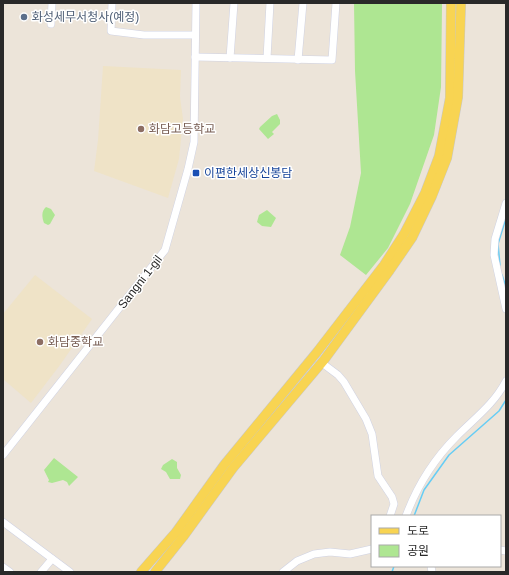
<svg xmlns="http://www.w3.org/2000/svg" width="509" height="575" font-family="Arial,'Noto Sans KR',sans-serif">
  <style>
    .education { fill: #efe3c7 }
    .green { fill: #aee692 }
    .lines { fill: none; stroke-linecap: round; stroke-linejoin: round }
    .stream { stroke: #66cdf5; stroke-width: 1.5 }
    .minor-casing { stroke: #cfd2e3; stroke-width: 8 }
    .major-casing { stroke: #c7c7c7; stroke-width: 10 }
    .minor { stroke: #fff; stroke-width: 7 }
    .major { stroke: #f8d452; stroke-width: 9 }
    .service-dot { fill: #5c6f8a; stroke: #fff; stroke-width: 1.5 }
    .education-dot { fill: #8d6e63; stroke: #fff; stroke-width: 1.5 }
    .transit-dot { fill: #1a4fb4; stroke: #fff; stroke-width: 1.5 }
    .labels { text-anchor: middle; stroke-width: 3; stroke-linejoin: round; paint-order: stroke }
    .service-label { font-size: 12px; fill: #4e5e75; stroke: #fff; text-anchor: start }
    .education-label { font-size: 12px; fill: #785e54; stroke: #fff; text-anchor: start }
    .transit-label { font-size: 12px; fill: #164399; stroke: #fff; text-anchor: start }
    .street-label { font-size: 12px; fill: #292929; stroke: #fff }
  </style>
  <rect width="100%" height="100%" fill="#ece4d9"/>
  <g class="education">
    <path d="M 103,66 L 181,70 L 180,97 L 183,119 L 179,159 L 168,198 L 94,171 L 98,140 Z"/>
    <path d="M 35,275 L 92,319 L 60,365 L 31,403 L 3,379 L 3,314 Z"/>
  </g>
  <g class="green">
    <path d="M 354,3 L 442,3 L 442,7 L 441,87 L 434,135 L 410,204 L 388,248 L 366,275 L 340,255 L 350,227 L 361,173 L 355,71 Z"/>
    <path d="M 277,114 L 280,120 L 280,124 L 272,132 L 274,134 L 268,139 L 259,129 L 260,127 L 272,116 Z"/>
    <path d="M 46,207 L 51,209 L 55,215 L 50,224 L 48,225 L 44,223 C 42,218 41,211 46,207 Z"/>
    <path d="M 267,210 L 276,218 L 271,227 L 262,226 L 257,222 L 259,215 Z"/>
    <path d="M 54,458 L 78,477 L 69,486 L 67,482 L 63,480 L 52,483 L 48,482 L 49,480 L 44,470 Z"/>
    <path d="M 172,459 L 177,462 L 177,468 L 181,475 L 180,479 L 170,479 L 166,472 L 161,469 L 163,465 Z"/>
  </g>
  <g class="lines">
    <g class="stream">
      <path d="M 500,265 L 498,244 L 506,218"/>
      <path d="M 502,275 L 506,287"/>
      <path d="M 414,516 L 424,490 L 449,455 L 499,411 L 506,400"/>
      <path d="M 392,572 L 394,566"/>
    </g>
    <g class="minor-casing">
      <g id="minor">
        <path d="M 112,3 L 111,31 L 144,35 L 195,35"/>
        <path d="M 51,24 L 52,3"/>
        <path d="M 195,57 L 332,60 L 336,3"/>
        <path d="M 230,58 L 234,3"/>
        <path d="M 267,58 L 270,3"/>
        <path d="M 298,60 L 303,3"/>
        <path d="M 506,203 L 495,239 L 494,255 L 506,309"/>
        <path d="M 322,363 L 338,375 L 344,382 L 366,419 L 372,434 L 378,476 L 392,497 L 394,504 L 390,516"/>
        <path d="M 3,455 L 165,250 L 188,169 L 194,142 L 196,3"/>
        <path d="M 406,516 C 417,486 434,459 457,436 C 475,418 494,404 506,381"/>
        <path d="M 3,522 L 70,572"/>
        <path d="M 500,550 L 506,551"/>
        <path d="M 431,566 L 432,572"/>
        <path d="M 3,567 L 10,572"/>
        <path d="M 41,572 L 52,559"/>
        <path d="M 283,572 L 297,561 L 314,554 L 330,552 L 350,554 L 372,549"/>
      </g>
    </g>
    <g class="major-casing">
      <g id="major">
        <path d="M 141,572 L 176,532 L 224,465 L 317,352 L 384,265 L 404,234 L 425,193 L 439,156 L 450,98 L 451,3"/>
        <path d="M 155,572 L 183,537 L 233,468 L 324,360 L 390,270 L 412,238 L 432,196 L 447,158 L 458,97 L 461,3"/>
      </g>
    </g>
    <use href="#minor" class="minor"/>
    <use href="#major" class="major"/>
  </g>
  <circle class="service-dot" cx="24" cy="17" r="4"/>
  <g class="education-dot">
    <circle cx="141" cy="129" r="4"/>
    <circle cx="40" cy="342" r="4"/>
  </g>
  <rect class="transit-dot" x="192" y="169" width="8" height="8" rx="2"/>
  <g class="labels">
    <g class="service-label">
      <text x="32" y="21">화성세무서청사(예정)</text>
    </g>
    <g class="education-label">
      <text x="149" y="133">화담고등학교</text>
      <text x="48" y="346">화담중학교</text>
    </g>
    <g class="transit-label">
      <text x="204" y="177">이편한세상신봉담</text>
    </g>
    <g class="street-label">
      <text transform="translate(140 282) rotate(-52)" y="4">Sangni 1-gil</text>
    </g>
  </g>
  <rect width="509" height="575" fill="none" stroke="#292929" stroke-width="8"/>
  <rect x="371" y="515" width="130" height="52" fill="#ffffff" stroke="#a9a9a9"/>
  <rect x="379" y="528" width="20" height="6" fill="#f8d452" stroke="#a9a9a9"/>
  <text x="407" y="535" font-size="12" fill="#292929">도로</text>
  <rect x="379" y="545" width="20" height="12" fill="#aee692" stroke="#a9a9a9"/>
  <text x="407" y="555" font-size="12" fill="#292929">공원</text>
</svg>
